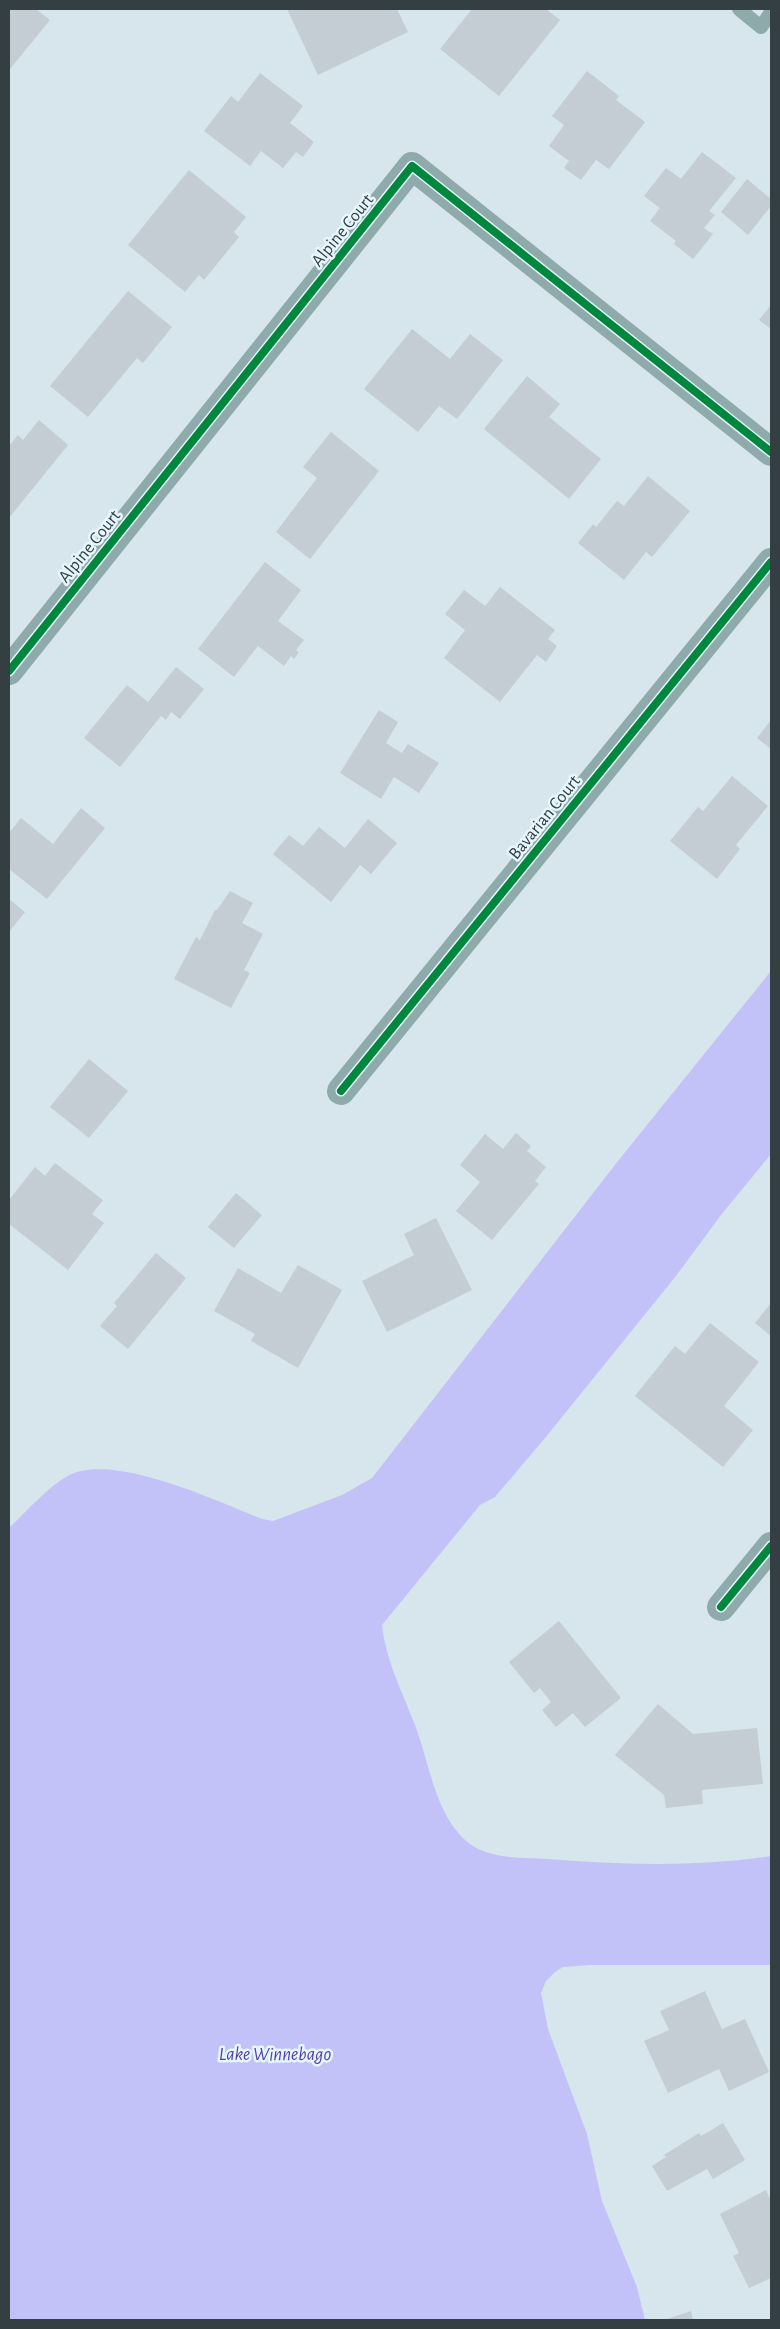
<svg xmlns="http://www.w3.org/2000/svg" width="780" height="2329" font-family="'Alegreya Sans',sans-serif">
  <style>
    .water { fill: #c3c2f8 }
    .building { fill: #c3cdd3 }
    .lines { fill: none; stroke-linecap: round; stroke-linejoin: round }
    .service { stroke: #8faaab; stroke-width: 14 }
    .minor { stroke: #8faaab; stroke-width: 28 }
    .cycleway-casing { stroke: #e5f6fc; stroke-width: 11 }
    .cycleway { stroke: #00873e; stroke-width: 8 }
    .labels { text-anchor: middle; stroke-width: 5; stroke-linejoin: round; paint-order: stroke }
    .street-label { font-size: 18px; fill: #343f43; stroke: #e5f6fc }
    .water-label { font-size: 19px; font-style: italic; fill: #543da5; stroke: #e5f6fc }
  </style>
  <rect width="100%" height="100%" fill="#d7e6ec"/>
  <path class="water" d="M 771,971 L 771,1154 L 721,1215 L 676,1276 L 545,1438 L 495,1497 L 480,1505 L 382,1625 C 386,1661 402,1691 415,1725 C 430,1764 435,1817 470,1844 C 491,1859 523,1858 548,1859 C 622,1865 698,1867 771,1856 L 771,1965 L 590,1965 L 563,1967 L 555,1972 L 546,1981 L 541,1993 L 548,2029 L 587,2134 L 602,2201 L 637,2287 L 645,2320 L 9,2320 L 9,1528 C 25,1513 48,1487 66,1477 C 110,1450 218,1502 262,1519 L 273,1521 L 342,1495 L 372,1478 L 618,1161 Z"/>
  <g class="building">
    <path d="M 9,9 L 36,9 L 50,20 L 10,69 Z"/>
    <path d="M 287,9 L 397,9 L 408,32 L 318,75 Z"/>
    <path d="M 472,9 L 546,9 L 560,20 L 499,96 L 440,49 Z"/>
    <path d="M 587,71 L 619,96 L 616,100 L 645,122 L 609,169 L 596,160 L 581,180 L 564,168 L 569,161 L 549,146 L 564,125 L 552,116 Z"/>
    <path d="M 260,73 L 303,106 L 290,123 L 314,142 L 303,157 L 296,152 L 283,168 L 261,151 L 250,166 L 204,131 L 231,96 L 238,102 Z"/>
    <path d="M 702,152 L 736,178 L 709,211 L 715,215 L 704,228 L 713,234 L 693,259 L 674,244 L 676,241 L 650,221 L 660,208 L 644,196 L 666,168 L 681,179 Z"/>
    <path d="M 189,170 L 246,217 L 234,232 L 239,237 L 204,280 L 199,275 L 185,292 L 128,245 Z"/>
    <path d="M 747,179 L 771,199 L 771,206 L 748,235 L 721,212 Z"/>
    <path d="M 128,291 L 172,327 L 143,363 L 137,358 L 88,417 L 50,386 Z"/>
    <path d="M 771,305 L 771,329 L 759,320 Z"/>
    <path d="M 412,329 L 450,359 L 470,334 L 503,360 L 457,419 L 439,406 L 418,432 L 364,389 Z"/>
    <path d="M 527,376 L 560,404 L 549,417 L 601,459 L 569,499 L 484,429 Z"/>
    <path d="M 39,420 L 68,445 L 9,518 L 9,446 L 18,435 L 23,440 Z"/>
    <path d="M 331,432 L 379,471 L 310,559 L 276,532 L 317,478 L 303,467 Z"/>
    <path d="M 648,476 L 690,511 L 652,557 L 646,552 L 624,580 L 578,543 L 593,524 L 596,527 L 617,501 L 624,506 Z"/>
    <path d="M 265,562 L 301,590 L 278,621 L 304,640 L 296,650 L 299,652 L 294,659 L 291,656 L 284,666 L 258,646 L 234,677 L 198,649 Z"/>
    <path d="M 500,587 L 555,630 L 548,639 L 557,646 L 546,662 L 537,655 L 500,702 L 444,658 L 465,630 L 445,614 L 464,590 L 485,606 Z"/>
    <path d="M 176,667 L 204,689 L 180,719 L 171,712 L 166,720 L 161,716 L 120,767 L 84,738 L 127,685 L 148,702 Z"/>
    <path d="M 379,710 L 398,722 L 386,743 L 402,753 L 408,744 L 439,763 L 419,793 L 394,777 L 381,799 L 340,773 Z"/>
    <path d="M 771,720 L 771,749 L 757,738 Z"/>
    <path d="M 732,776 L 768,806 L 736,845 L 740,849 L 717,879 L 670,841 L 698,807 L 703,811 Z"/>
    <path d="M 81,808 L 105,828 L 47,899 L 9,869 L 9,833 L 21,818 L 53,844 Z"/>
    <path d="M 368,819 L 397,843 L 371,874 L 360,865 L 331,902 L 273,854 L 289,835 L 303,846 L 319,827 L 345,848 Z"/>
    <path d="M 230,891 L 253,903 L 242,923 L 263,934 L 244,970 L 250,973 L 231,1008 L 174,979 L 196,937 L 200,940 L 215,910 L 217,910 Z"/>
    <path d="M 9,899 L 25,912 L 9,932 Z"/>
    <path d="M 89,1059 L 128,1091 L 89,1138 L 50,1107 Z"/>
    <path d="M 516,1133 L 531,1146 L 527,1151 L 546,1167 L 535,1181 L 539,1184 L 492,1240 L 456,1211 L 480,1182 L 460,1165 L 485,1134 L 503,1149 Z"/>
    <path d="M 55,1163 L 103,1200 L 92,1214 L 104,1223 L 68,1270 L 9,1224 L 9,1200 L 35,1167 L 45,1176 Z"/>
    <path d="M 236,1193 L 262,1215 L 234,1248 L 208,1227 Z"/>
    <path d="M 436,1218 L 472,1290 L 387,1332 L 362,1281 L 414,1255 L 404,1234 Z"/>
    <path d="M 156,1253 L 186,1278 L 128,1349 L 100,1326 L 117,1306 L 114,1303 Z"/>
    <path d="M 298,1265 L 342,1290 L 298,1368 L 251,1341 L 255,1334 L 214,1311 L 238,1268 L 281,1293 Z"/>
    <path d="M 771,1303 L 771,1336 L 755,1323 Z"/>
    <path d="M 710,1323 L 759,1362 L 724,1406 L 753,1430 L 723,1467 L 635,1396 L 675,1346 L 685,1354 Z"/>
    <path d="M 559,1621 L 621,1698 L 585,1727 L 573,1713 L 556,1727 L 542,1710 L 551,1702 L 540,1688 L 534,1693 L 509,1662 Z"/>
    <path d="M 658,1704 L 693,1734 L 757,1728 L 763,1784 L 702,1790 L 703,1804 L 666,1808 L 664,1795 L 615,1755 Z"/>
    <path d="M 705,1991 L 722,2029 L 745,2019 L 769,2072 L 729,2091 L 719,2069 L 668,2093 L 644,2041 L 669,2030 L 660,2011 Z"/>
    <path d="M 723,2123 L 745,2160 L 713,2179 L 707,2169 L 667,2191 L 652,2166 L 666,2157 L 664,2155 L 699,2133 L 701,2136 Z"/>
    <path d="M 766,2190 L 771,2201 L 771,2278 L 749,2288 L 733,2256 L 739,2253 L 720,2214 Z"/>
    <path d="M 691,2311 L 693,2320 L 664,2320 Z"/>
  </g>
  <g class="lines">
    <path class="service" d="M 739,9 L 761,27 L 771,12"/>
    <g class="minor">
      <path d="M 9,671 L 412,166 L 771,452"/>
      <path d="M 341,1091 L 771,562"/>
      <path d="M 721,1607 L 771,1546"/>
    </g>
    <g class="cycleway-casing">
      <g id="cycleway">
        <path d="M 9,671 L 412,166 L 771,452"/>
        <path d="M 341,1091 L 771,562"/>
        <path d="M 721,1607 L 771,1546"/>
      </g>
    </g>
    <use href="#cycleway" class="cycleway"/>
  </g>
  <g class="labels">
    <g class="street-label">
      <text transform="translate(342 230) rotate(-51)" y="6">Alpine Court</text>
      <text transform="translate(89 546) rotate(-51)" y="6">Alpine Court</text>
      <text transform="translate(544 817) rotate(-51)" y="6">Bavarian Court</text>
    </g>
    <g class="water-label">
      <text x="275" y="2060">Lake Winnebago</text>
    </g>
  </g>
  <rect width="780" height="2329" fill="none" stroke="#343f43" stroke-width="20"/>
</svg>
